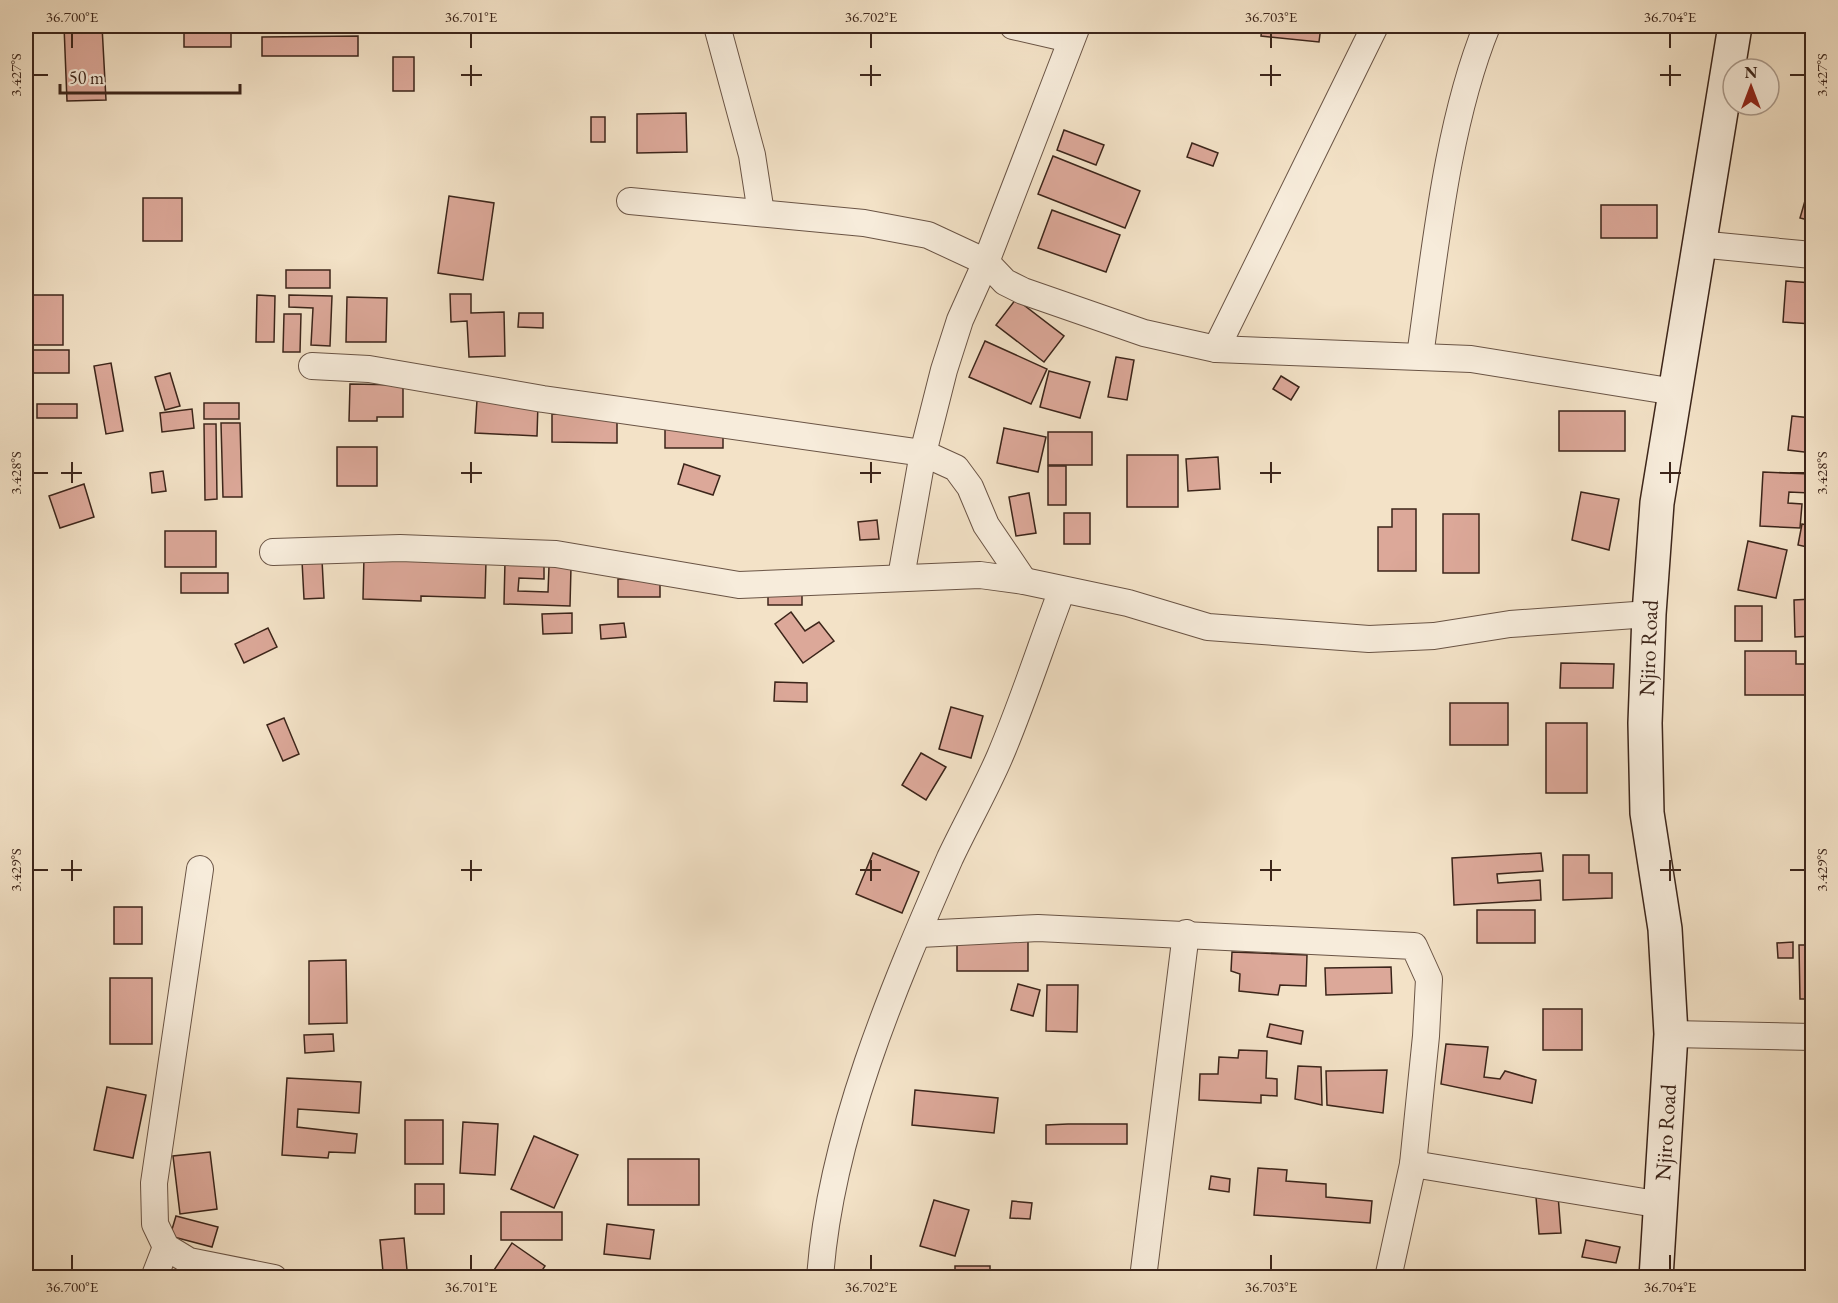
<svg xmlns="http://www.w3.org/2000/svg" width="1838" height="1303" font-family="'EB Garamond',serif">
  <style>
    .building { fill: #dca899; stroke: #3c251a; stroke-width: 1.5 }
    .lines { fill: none; stroke-linecap: round; stroke-linejoin: round }
    .street-casing { stroke: #6a5445; stroke-width: 28 }
    .secondary-casing { stroke: #3c251a; stroke-width: 36 }
    .path { stroke: #3c251a; stroke-width: 4; stroke-dasharray: 1.5 3; stroke-linecap: butt }
    .street { stroke: #f7ecdb; stroke-width: 26 }
    .secondary { stroke: #f7ecdb; stroke-width: 33 }
    .ticks { fill: none; stroke: #3c251a; stroke-width: 2 }
    .labels { text-anchor: middle; stroke-width: 4.5; stroke-linejoin: round; paint-order: stroke }
    .street-label { font-size: 22px; fill: #3c251a; stroke: #f7ecdb }
    .neatline { fill: none; stroke: #3c251a; stroke-width: 2 }
    .ticks-label { font-size: 15px; text-anchor: middle; fill: #3c251a }
  </style>
  <rect width="100%" height="100%" fill="#f3e2c7"/>
  <filter id="stains"><feTurbulence type="fractalNoise" baseFrequency=".00333" numOctaves="4"/><feColorMatrix values="0 0 0 0 .2 0 0 0 0 .09 0 0 0 0 .02 0 0 0 .5 -.17"/></filter>
  <radialGradient id="worn" r=".72"><stop offset=".6" stop-color="#630" stop-opacity="0"/><stop offset="1" stop-color="#630" stop-opacity=".3"/></radialGradient>
  <g class="building">
    <path d="M 64,26 L 102,26 L 106,100 L 67,101 Z"/>
    <rect x="184" y="26" width="47" height="21"/>
    <path d="M 1175,26 L 1190,26 L 1181,33 Z"/>
    <path d="M 1262,26 L 1321,26 L 1319,42 L 1261,36 Z"/>
    <path d="M 358,36 L 358,56 L 262,56 L 262,37 Z"/>
    <rect x="393" y="57" width="21" height="34"/>
    <path d="M 686,113 L 687,152 L 637,153 L 637,114 Z"/>
    <rect x="591" y="117" width="14" height="25"/>
    <path d="M 1064,130 L 1104,145 L 1096,165 L 1057,150 Z"/>
    <path d="M 1192,143 L 1218,153 L 1213,166 L 1187,157 Z"/>
    <path d="M 1053,156 L 1140,191 L 1125,228 L 1038,194 Z"/>
    <path d="M 1809,187 L 1812,188 L 1812,221 L 1800,218 Z"/>
    <path d="M 449,196 L 494,203 L 483,280 L 438,273 Z"/>
    <rect x="143" y="198" width="39" height="43"/>
    <rect x="1601" y="205" width="56" height="33"/>
    <path d="M 1052,210 L 1120,235 L 1106,272 L 1038,248 Z"/>
    <rect x="286" y="270" width="44" height="18"/>
    <path d="M 1786,281 L 1812,283 L 1812,324 L 1783,322 Z"/>
    <path d="M 450,294 L 471,294 L 471,313 L 504,312 L 505,356 L 469,357 L 467,321 L 451,322 Z"/>
    <rect x="26" y="295" width="37" height="50"/>
    <path d="M 257,295 L 275,296 L 274,342 L 256,342 Z"/>
    <path d="M 289,295 L 332,296 L 330,346 L 311,345 L 313,308 L 289,307 Z"/>
    <path d="M 347,297 L 387,298 L 386,342 L 346,342 Z"/>
    <path d="M 1016,299 L 1064,336 L 1044,362 L 996,325 Z"/>
    <path d="M 519,313 L 543,313 L 543,328 L 518,327 Z"/>
    <path d="M 284,314 L 301,314 L 300,352 L 283,352 Z"/>
    <path d="M 985,341 L 1047,369 L 1031,404 L 969,377 Z"/>
    <rect x="26" y="350" width="43" height="23"/>
    <path d="M 1116,357 L 1134,360 L 1127,400 L 1108,397 Z"/>
    <path d="M 111,363 L 123,431 L 106,434 L 94,366 Z"/>
    <path d="M 1049,371 L 1090,382 L 1080,418 L 1040,407 Z"/>
    <path d="M 170,373 L 180,406 L 165,410 L 155,377 Z"/>
    <path d="M 1281,376 L 1299,387 L 1291,400 L 1273,389 Z"/>
    <path d="M 350,384 L 403,385 L 403,417 L 377,417 L 377,421 L 349,421 Z"/>
    <path d="M 477,400 L 538,403 L 537,436 L 475,433 Z"/>
    <rect x="204" y="403" width="35" height="16"/>
    <rect x="37" y="404" width="40" height="14"/>
    <path d="M 192,409 L 194,428 L 162,432 L 160,413 Z"/>
    <rect x="1559" y="411" width="66" height="40"/>
    <path d="M 552,414 L 617,415 L 617,443 L 552,442 Z"/>
    <path d="M 1792,416 L 1812,418 L 1812,453 L 1788,450 Z"/>
    <path d="M 221,423 L 240,423 L 242,497 L 223,497 Z"/>
    <path d="M 204,424 L 216,424 L 217,499 L 205,500 Z"/>
    <rect x="665" y="425" width="58" height="23"/>
    <path d="M 1004,428 L 1046,437 L 1038,472 L 997,463 Z"/>
    <rect x="1048" y="432" width="44" height="33"/>
    <rect x="337" y="447" width="40" height="39"/>
    <rect x="1127" y="455" width="51" height="52"/>
    <path d="M 1218,457 L 1220,489 L 1188,491 L 1186,459 Z"/>
    <path d="M 684,464 L 720,476 L 713,495 L 678,484 Z"/>
    <rect x="1048" y="466" width="18" height="39"/>
    <path d="M 163,471 L 166,491 L 152,493 L 150,473 Z"/>
    <path d="M 1763,472 L 1811,474 L 1810,493 L 1789,492 L 1788,503 L 1802,504 L 1800,528 L 1760,526 Z"/>
    <path d="M 84,484 L 94,517 L 60,528 L 49,496 Z"/>
    <path d="M 1581,492 L 1619,499 L 1609,550 L 1572,540 Z"/>
    <path d="M 1029,493 L 1036,533 L 1016,536 L 1009,497 Z"/>
    <path d="M 1392,509 L 1416,509 L 1416,571 L 1378,571 L 1378,527 L 1392,527 Z"/>
    <rect x="1064" y="513" width="26" height="31"/>
    <rect x="1443" y="514" width="36" height="59"/>
    <path d="M 877,520 L 879,539 L 860,540 L 858,522 Z"/>
    <path d="M 1802,524 L 1812,526 L 1812,548 L 1798,545 Z"/>
    <rect x="165" y="531" width="51" height="36"/>
    <path d="M 1748,541 L 1787,550 L 1776,598 L 1738,590 Z"/>
    <path d="M 364,556 L 486,561 L 485,598 L 421,596 L 421,601 L 363,599 Z"/>
    <path d="M 322,560 L 324,598 L 304,599 L 302,561 Z"/>
    <path d="M 505,561 L 544,563 L 544,579 L 519,578 L 518,591 L 548,592 L 549,566 L 571,567 L 570,606 L 504,604 Z"/>
    <rect x="181" y="573" width="47" height="20"/>
    <rect x="618" y="579" width="42" height="18"/>
    <rect x="768" y="587" width="34" height="18"/>
    <path d="M 1812,599 L 1812,636 L 1795,637 L 1794,600 Z"/>
    <rect x="1735" y="606" width="27" height="35"/>
    <path d="M 791,612 L 805,631 L 819,622 L 834,641 L 803,663 L 775,624 Z"/>
    <path d="M 572,613 L 572,633 L 543,634 L 542,614 Z"/>
    <path d="M 624,623 L 626,637 L 601,639 L 600,625 Z"/>
    <path d="M 268,628 L 277,647 L 244,663 L 235,644 Z"/>
    <path d="M 1745,651 L 1796,651 L 1796,664 L 1812,664 L 1812,695 L 1745,695 Z"/>
    <path d="M 1561,663 L 1614,664 L 1613,688 L 1560,688 Z"/>
    <path d="M 775,682 L 807,683 L 807,702 L 774,701 Z"/>
    <rect x="1450" y="703" width="58" height="42"/>
    <path d="M 951,707 L 983,716 L 971,758 L 939,749 Z"/>
    <path d="M 284,718 L 299,754 L 283,761 L 267,725 Z"/>
    <rect x="1546" y="723" width="41" height="70"/>
    <path d="M 921,753 L 946,767 L 926,800 L 902,785 Z"/>
    <path d="M 873,853 L 919,872 L 902,913 L 856,894 Z"/>
    <path d="M 1541,853 L 1543,871 L 1497,874 L 1498,883 L 1540,880 L 1541,900 L 1454,905 L 1452,858 Z"/>
    <path d="M 1563,855 L 1589,855 L 1589,873 L 1612,873 L 1612,898 L 1563,900 Z"/>
    <rect x="114" y="907" width="28" height="37"/>
    <rect x="1477" y="910" width="58" height="33"/>
    <rect x="957" y="937" width="71" height="34"/>
    <path d="M 1793,942 L 1793,958 L 1778,958 L 1777,943 Z"/>
    <path d="M 1799,945 L 1812,945 L 1812,999 L 1800,999 Z"/>
    <path d="M 1232,952 L 1307,955 L 1306,986 L 1280,985 L 1278,995 L 1239,991 L 1240,974 L 1231,971 Z"/>
    <path d="M 346,960 L 347,1023 L 309,1024 L 309,961 Z"/>
    <path d="M 1391,967 L 1392,993 L 1326,995 L 1325,968 Z"/>
    <rect x="110" y="978" width="42" height="66"/>
    <path d="M 1018,984 L 1040,990 L 1033,1016 L 1011,1010 Z"/>
    <path d="M 1047,985 L 1078,985 L 1077,1032 L 1046,1031 Z"/>
    <rect x="1543" y="1009" width="39" height="41"/>
    <path d="M 1270,1024 L 1303,1031 L 1301,1044 L 1267,1037 Z"/>
    <path d="M 333,1034 L 334,1051 L 305,1053 L 304,1035 Z"/>
    <path d="M 1446,1044 L 1488,1047 L 1484,1077 L 1500,1079 L 1505,1071 L 1536,1080 L 1532,1103 L 1441,1084 Z"/>
    <path d="M 1239,1050 L 1267,1051 L 1266,1078 L 1277,1079 L 1277,1096 L 1261,1095 L 1261,1103 L 1199,1100 L 1200,1074 L 1218,1074 L 1219,1057 L 1238,1058 Z"/>
    <path d="M 1298,1066 L 1321,1067 L 1322,1105 L 1295,1099 Z"/>
    <path d="M 1387,1070 L 1383,1113 L 1327,1105 L 1326,1071 Z"/>
    <path d="M 287,1078 L 361,1082 L 359,1113 L 298,1109 L 297,1127 L 357,1134 L 355,1153 L 329,1152 L 328,1158 L 282,1155 Z"/>
    <path d="M 107,1087 L 146,1095 L 133,1158 L 94,1150 Z"/>
    <path d="M 915,1090 L 998,1098 L 994,1133 L 912,1125 Z"/>
    <rect x="405" y="1120" width="38" height="44"/>
    <path d="M 463,1122 L 498,1124 L 495,1175 L 460,1173 Z"/>
    <path d="M 1068,1124 L 1127,1124 L 1127,1144 L 1046,1144 L 1046,1125 Z"/>
    <path d="M 534,1136 L 578,1155 L 554,1208 L 511,1189 Z"/>
    <path d="M 210,1152 L 217,1209 L 180,1214 L 173,1156 Z"/>
    <rect x="628" y="1159" width="71" height="46"/>
    <path d="M 1258,1168 L 1287,1170 L 1286,1181 L 1326,1184 L 1326,1197 L 1372,1201 L 1370,1223 L 1254,1215 Z"/>
    <path d="M 1211,1176 L 1230,1179 L 1229,1192 L 1209,1189 Z"/>
    <rect x="415" y="1184" width="29" height="30"/>
    <path d="M 1558,1195 L 1561,1233 L 1539,1234 L 1536,1197 Z"/>
    <path d="M 934,1200 L 969,1210 L 955,1256 L 920,1246 Z"/>
    <path d="M 1012,1201 L 1032,1203 L 1030,1219 L 1010,1218 Z"/>
    <rect x="501" y="1212" width="61" height="28"/>
    <path d="M 176,1216 L 218,1227 L 212,1247 L 170,1236 Z"/>
    <path d="M 607,1224 L 654,1230 L 650,1259 L 604,1254 Z"/>
    <path d="M 404,1238 L 407,1270 L 383,1272 L 380,1240 Z"/>
    <path d="M 1586,1240 L 1620,1247 L 1616,1263 L 1582,1257 Z"/>
    <path d="M 512,1243 L 545,1266 L 537,1278 L 504,1278 L 494,1270 Z"/>
    <rect x="955" y="1266" width="35" height="12"/>
  </g>
  <g class="lines">
    <g class="street-casing">
      <g id="street">
        <path d="M 717,26 L 752,155 L 761,213"/>
        <path d="M 1013,26 L 1070,39"/>
        <path d="M 630,201 L 864,223 L 928,235 L 986,262 L 1005,282 L 1023,291 L 1144,333 L 1216,349 L 1471,359 L 1675,392"/>
        <path d="M 1698,244 L 1812,255"/>
        <path d="M 1216,349 L 1375,26"/>
        <path d="M 1420,356 C 1435,250 1447,124 1487,26"/>
        <path d="M 312,366 L 369,369 L 543,399 L 923,453 L 956,468 L 970,487 L 986,525 L 1024,581"/>
        <path d="M 273,552 L 400,548 L 556,554 L 739,585 L 980,575 L 1024,581 L 1128,603 L 1208,627 L 1369,639 L 1434,636 L 1510,624 L 1649,614"/>
        <path d="M 901,577 L 923,453 L 944,370 L 960,320 L 986,262 L 1077,26"/>
        <path d="M 200,869 L 154,1183 L 155,1224 L 166,1247 L 189,1261 L 274,1278"/>
        <path d="M 920,934 L 1038,928 L 1414,946 L 1429,979 L 1426,1036 L 1413,1164 L 1388,1278"/>
        <path d="M 1671,1034 L 1812,1037"/>
        <path d="M 1413,1164 L 1662,1205"/>
        <path d="M 154,1278 L 166,1247"/>
        <path d="M 820,1278 C 830,1135 893,988 950,858 C 966,824 985,791 1000,756 C 1023,702 1041,645 1062,590"/>
        <path d="M 1143,1278 L 1186,933"/>
      </g>
    </g>
    <g class="secondary-casing">
      <g id="secondary">
        <path id="s1" d="M 1656,1278 L 1671,1034 L 1665,929 L 1647,813 L 1645,723 L 1649,614 L 1657,503 L 1735,26"/>
      </g>
    </g>
    <path class="path" d="M 1803,1278 L 1812,1273"/>
    <use href="#street" class="street"/>
    <use href="#secondary" class="secondary"/>
  </g>
  <path class="ticks" d="M 72,33 L 72,48M 471,33 L 471,48M 871,33 L 871,48M 1271,33 L 1271,48M 1670,33 L 1670,48M 471,65 L 471,86M 871,65 L 871,86M 1271,65 L 1271,86M 1670,65 L 1670,86M 33,75 L 48,75M 461,75 L 482,75M 860,75 L 881,75M 1260,75 L 1281,75M 1660,75 L 1681,75M 1790,75 L 1805,75M 72,462 L 72,483M 471,462 L 471,483M 871,462 L 871,483M 1271,462 L 1271,483M 1670,462 L 1670,483M 33,473 L 48,473M 61,473 L 82,473M 461,473 L 482,473M 860,473 L 881,473M 1260,473 L 1281,473M 1660,473 L 1681,473M 1790,473 L 1805,473M 72,860 L 72,881M 471,860 L 471,881M 871,860 L 871,881M 1271,860 L 1271,881M 1670,860 L 1670,881M 33,870 L 48,870M 61,870 L 82,870M 461,870 L 482,870M 860,870 L 881,870M 1260,870 L 1281,870M 1660,870 L 1681,870M 1790,870 L 1805,870M 72,1255 L 72,1270M 471,1255 L 471,1270M 871,1255 L 871,1270M 1271,1255 L 1271,1270M 1670,1255 L 1670,1270"/>
  <g class="labels">
    <g class="street-label">
      <text dy="8" stroke="none"><textPath href="#s1" startOffset="632">Njiro Road</textPath></text>
      <text dy="8" stroke="none"><textPath href="#s1" startOffset="146">Njiro Road</textPath></text>
    </g>
  </g>
  <rect width="1838" height="1303" fill="none" stroke="#f3e2c7" stroke-width="66"/>
  <g transform="translate(1751 87)"><circle r="28" fill="#f7ecdb" stroke="#ac9c8e" stroke-width="1.5"/>
  <path d="M0-4.5L10 22L0 15L-10 22Z" fill="#8f2418"/>
  <text y="-9" font-size="16" font-weight="bold" text-anchor="middle" fill="#3c251a">N</text>
  </g>
  <path d="M60 84v9h180v-9" fill="none" stroke="#3c251a" stroke-width="3"/>
  <text x="69" y="84" font-size="18" fill="#3c251a" stroke="#f7ecdb" stroke-width="4.5" paint-order="stroke">50 m</text>
  <rect x="33" y="33" width="1772" height="1237" class="neatline"/>
  <g class="ticks-label">
    <text x="72" y="22">36.700°E</text>
    <text x="471" y="22">36.701°E</text>
    <text x="871" y="22">36.702°E</text>
    <text x="1271" y="22">36.703°E</text>
    <text x="1670" y="22">36.704°E</text>
    <text transform="translate(16 75) rotate(-90)" y="5">3.427°S</text>
    <text transform="translate(1822 75) rotate(-90)" y="5">3.427°S</text>
    <text transform="translate(16 473) rotate(-90)" y="5">3.428°S</text>
    <text transform="translate(1822 473) rotate(-90)" y="5">3.428°S</text>
    <text transform="translate(16 870) rotate(-90)" y="5">3.429°S</text>
    <text transform="translate(1822 870) rotate(-90)" y="5">3.429°S</text>
    <text x="72" y="1292">36.700°E</text>
    <text x="471" y="1292">36.701°E</text>
    <text x="871" y="1292">36.702°E</text>
    <text x="1271" y="1292">36.703°E</text>
    <text x="1670" y="1292">36.704°E</text>
  </g>
  <rect width="100%" height="100%" filter="url(#stains)"/>
  <rect width="100%" height="100%" fill="url(#worn)"/>
</svg>
